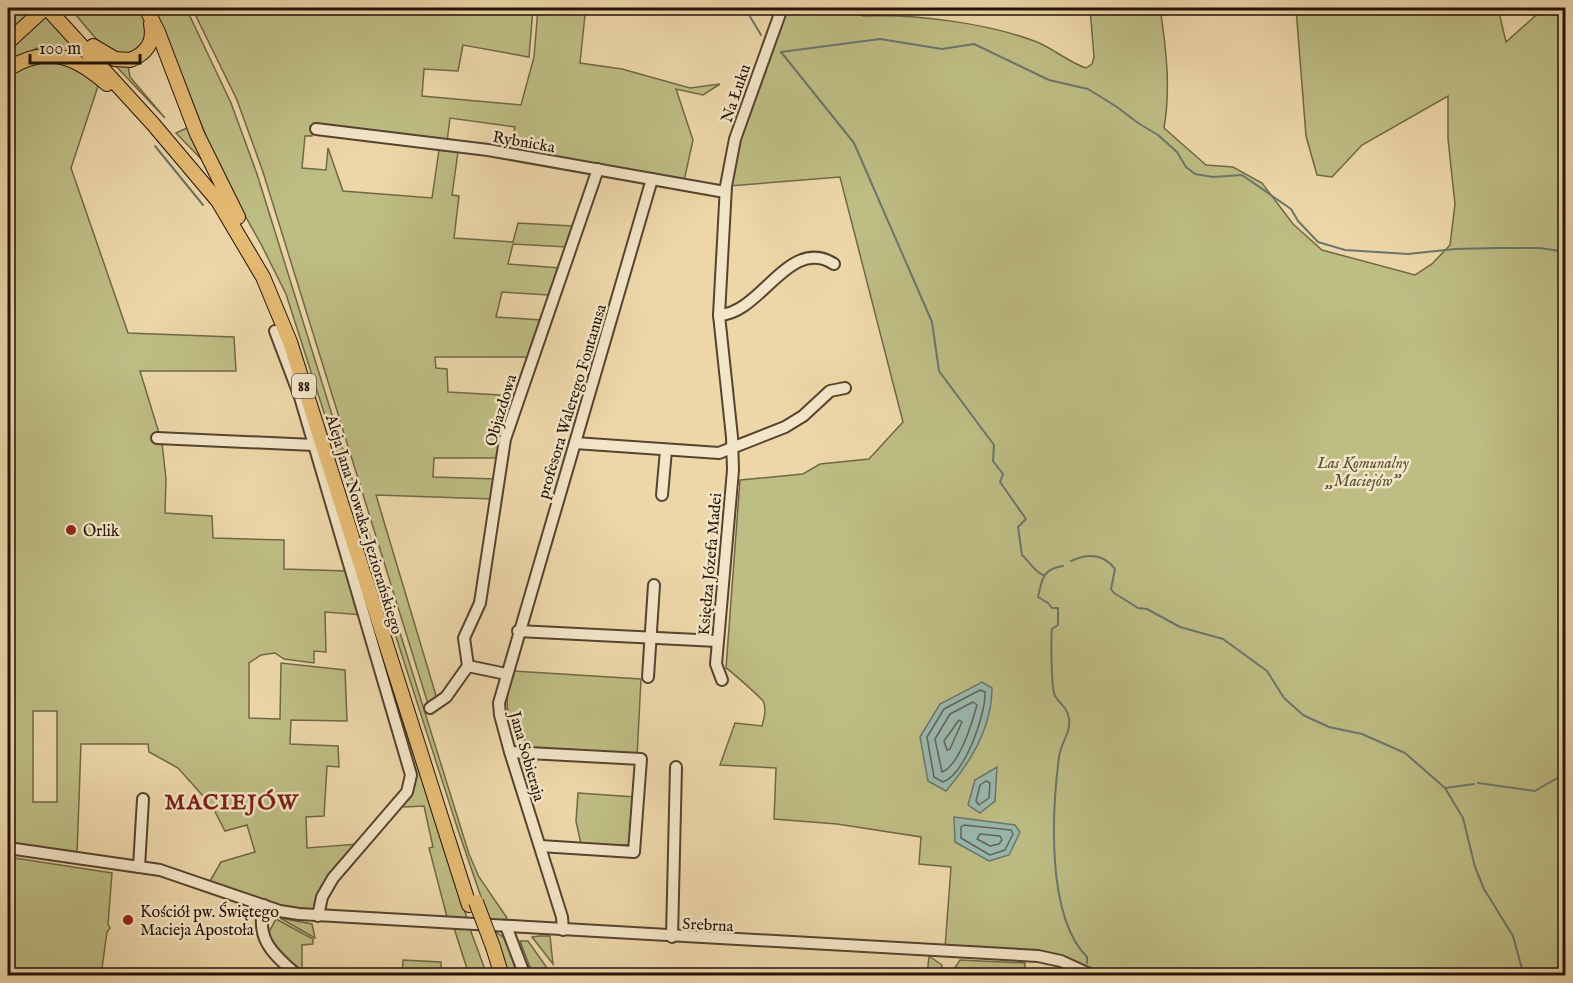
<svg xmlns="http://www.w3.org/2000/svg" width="1573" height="983" font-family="'IM FELL English',serif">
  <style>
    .green { fill: #bebd84; stroke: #706845; stroke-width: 1.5; fill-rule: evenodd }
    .water { fill: #9ab8ae; stroke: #6a766b; stroke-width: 1.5 }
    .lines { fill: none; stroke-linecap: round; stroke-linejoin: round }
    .shore { stroke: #5e655a; stroke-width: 1.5 }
    .stream { stroke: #6a766b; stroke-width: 2 }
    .minor-casing { stroke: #55432f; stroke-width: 14 }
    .major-casing { stroke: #221206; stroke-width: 16 }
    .minor { stroke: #f3e5c7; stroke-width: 10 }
    .major { stroke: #e6bc74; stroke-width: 14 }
    .major-bridge-casing { stroke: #221206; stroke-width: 16; stroke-linecap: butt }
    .major-bridge { stroke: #e6bc74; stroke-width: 14 }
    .poi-dot { fill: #8f2418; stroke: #f3e5c7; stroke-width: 2 }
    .labels { text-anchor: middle; stroke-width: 5; stroke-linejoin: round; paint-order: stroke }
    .shield { fill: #f3e5c7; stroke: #615140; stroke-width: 1.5 }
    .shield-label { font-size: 15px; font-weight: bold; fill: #221206 }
    .street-label { font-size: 16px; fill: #221206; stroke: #f3e5c7 }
    .park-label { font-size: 16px; font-style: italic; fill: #594e32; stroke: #f3e5c7 }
    .poi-label { font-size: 16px; fill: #221206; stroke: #f3e5c7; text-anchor: start }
    .district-label { font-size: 22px; font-weight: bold; letter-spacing: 1.5px; fill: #7a1f14; stroke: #f3e5c7 }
  </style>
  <rect width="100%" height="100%" fill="#edd7a9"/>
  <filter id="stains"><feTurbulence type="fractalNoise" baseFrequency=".00333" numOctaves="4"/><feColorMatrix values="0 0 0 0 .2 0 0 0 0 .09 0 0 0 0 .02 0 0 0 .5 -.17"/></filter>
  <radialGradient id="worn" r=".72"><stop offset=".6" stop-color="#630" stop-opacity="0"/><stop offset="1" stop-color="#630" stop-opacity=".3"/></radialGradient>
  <g class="green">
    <path d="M 8,8 L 36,8 L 8,34 Z"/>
    <path d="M 70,8 L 140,8 C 143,14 148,23 148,29 C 147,48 128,60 111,52 C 99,45 80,19 70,8 Z"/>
    <path d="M 155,8 L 186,8 L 231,103 L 257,174 L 469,854 L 479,877 L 507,918 L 504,921 L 489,920 L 458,830 L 286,294 L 262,246 L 219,169 Z"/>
    <path d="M 192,8 L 533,8 L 529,57 L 463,45 L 458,71 L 424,69 L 422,96 L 521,105 L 534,57 L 538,8 L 567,8 L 585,15 L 580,63 L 622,69 L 690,88 L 720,84 L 703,95 L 676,89 L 693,140 L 684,181 L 509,151 L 515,127 L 450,118 L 447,142 L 313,127 L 312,136 L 305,136 L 302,168 L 326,170 L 328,148 L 343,191 L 432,198 L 439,150 L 458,152 L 452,195 L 459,196 L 454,238 L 513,242 L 518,223 L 572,226 L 567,247 L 513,244 L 508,264 L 560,268 L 548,295 L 502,292 L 496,317 L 541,320 L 528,357 L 435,357 L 436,368 L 447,369 L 448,392 L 518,396 L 500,458 L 434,458 L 433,477 L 496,479 L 493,499 L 376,495 L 437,699 L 428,704 L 263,172 L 237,100 Z"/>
    <path d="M 788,8 L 855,8 L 860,15 L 864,16 C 917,14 987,23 1037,42 C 1054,49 1068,62 1086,68 L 1092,64 L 1094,57 L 1090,8 L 1160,8 C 1166,47 1171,88 1164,128 L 1206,165 L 1233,167 L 1262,183 L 1293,224 L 1322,250 L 1415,275 L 1432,264 L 1450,245 L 1455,204 L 1448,139 L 1448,96 L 1362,145 L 1332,177 L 1317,175 L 1306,136 L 1296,8 L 1498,8 L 1506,42 L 1544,8 L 1565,8 L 1565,975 L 1106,975 L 1064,957 L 945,948 L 951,867 L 919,864 L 921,837 L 837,824 L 774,819 L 776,768 L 720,765 L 735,723 L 762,726 C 764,718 767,709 763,701 C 760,697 731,671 726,668 L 740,480 L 803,474 L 820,464 L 869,459 L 903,422 L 840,177 L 729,186 L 744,122 Z"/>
    <path d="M 47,14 L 97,67 L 39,47 L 8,64 L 8,48 Z"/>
    <path d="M 44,61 L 61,62 L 99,83 L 71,168 L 128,333 L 234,337 L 236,371 L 140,371 L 162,443 L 166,479 L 165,513 L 212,516 L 213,538 L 284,540 L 284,569 L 347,571 L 363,615 L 325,612 L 326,652 L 314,651 L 314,663 L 284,659 L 275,653 L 261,655 L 249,663 L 249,718 L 280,719 L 281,663 L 345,670 L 347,721 L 291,720 L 290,744 L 338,746 L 339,767 L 327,766 L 324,816 L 306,817 L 307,848 L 358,844 L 316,910 L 286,907 L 210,881 L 221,862 L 255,852 L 247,825 L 225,831 L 212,806 L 178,768 L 149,752 L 148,744 L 81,744 L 77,854 L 8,842 L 8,76 L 26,65 ZM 33,711 L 57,711 L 57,802 L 33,802 Z"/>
    <path d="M 113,63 L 128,66 L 130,77 L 165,118 Z"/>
    <path d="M 191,126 L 206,164 L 176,133 Z"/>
    <path d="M 513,671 L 641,679 L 637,757 L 530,749 C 507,715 501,712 513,671 Z"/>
    <path d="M 402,718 L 467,918 L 447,917 L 429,848 L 433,847 L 424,806 L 404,807 L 402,802 L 411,788 L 399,723 Z"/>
    <path d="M 578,793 L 635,797 L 632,841 L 627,845 L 581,844 L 576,821 Z"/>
    <path d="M 8,857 L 112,873 L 108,924 L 110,928 L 107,932 L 101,975 L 8,975 Z"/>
    <path d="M 280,918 L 312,924 L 315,938 Z"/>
    <path d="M 276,919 L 313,939 L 313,944 L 302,945 L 302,973 L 317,971 L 317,975 L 304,975 L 276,949 L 277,947 L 268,934 Z"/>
    <path d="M 454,928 L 470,929 L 487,975 L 469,975 Z"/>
    <path d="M 493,931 C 511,937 515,959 521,975 L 508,975 Z"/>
    <path d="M 539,936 L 550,936 L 553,964 L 532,937 Z"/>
    <path d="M 520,941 L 528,941 L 552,975 L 533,975 Z"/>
    <path d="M 929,956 L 942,965 L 940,975 L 927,975 Z"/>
    <path d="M 403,960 L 441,962 L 441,975 L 402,975 Z"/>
    <path d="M 960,960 L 1025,963 L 1025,975 L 950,975 Z"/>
  </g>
  <g class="water">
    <path d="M 982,682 L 992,688 C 992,728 971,762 946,791 L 928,781 L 920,737 L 940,704 Z"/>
    <path d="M 997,767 L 995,801 L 980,813 L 968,805 L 975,780 Z"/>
    <path d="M 954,817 L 1015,825 L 1020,832 L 1009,855 L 989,861 L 955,842 Z"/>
  </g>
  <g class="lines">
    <g class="shore">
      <path d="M 980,690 L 985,692 C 986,714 965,774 943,782 L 934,777 L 927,737 L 944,709 Z"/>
      <path d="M 973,702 L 977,705 C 972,723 960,765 942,772 L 935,739 L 950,714 Z"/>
      <path d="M 959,720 L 962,722 L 950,749 L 947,750 L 944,741 Z"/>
      <path d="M 986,781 L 990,783 L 989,798 L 979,805 L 976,801 L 980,785 Z"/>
      <path d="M 964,825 L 1011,830 L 1013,834 L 1005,850 L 990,855 L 961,838 L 961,827 Z"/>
      <path d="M 980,834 L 1000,836 L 1002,840 L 999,844 L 990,846 L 977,839 Z"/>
    </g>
    <g class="stream">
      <path d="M 745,8 L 761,35"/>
      <path d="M 781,52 L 880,39 L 942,49 L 974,44 L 1049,80 L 1088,89 L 1117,107 L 1138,123 L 1158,135 L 1177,152 L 1186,167 L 1195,174 L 1213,177 L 1242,175 L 1291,209 L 1298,221 L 1318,242 L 1345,250 L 1408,254 L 1455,249 L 1496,248 L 1540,248 L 1566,252"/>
      <path d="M 781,52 L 854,143 L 932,322 L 939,371 L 994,445 L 993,461 L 1003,474 L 1000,482 L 1026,519 L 1018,527 L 1022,555 C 1029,561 1034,571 1043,575"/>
      <path d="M 155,146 L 203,205"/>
      <path d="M 1071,561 C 1088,553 1103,553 1115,569 L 1111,589 L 1114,593 L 1138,608 L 1147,609 L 1180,627 L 1223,639 L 1267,671 L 1284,698 L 1303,715 L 1329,727 L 1362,734 L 1405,753 L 1445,788 L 1474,784"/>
      <path d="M 1063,566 C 1043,569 1042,578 1038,597 L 1048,603 L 1052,608 L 1058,608 L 1058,625 L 1052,629 C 1051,640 1051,688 1055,696 C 1060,704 1068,708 1069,719 C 1071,733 1061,742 1059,757 C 1052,811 1046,916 1087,957 L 1087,963"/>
      <path d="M 1478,783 L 1535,791 L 1566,773"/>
      <path d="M 1445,788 L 1463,818 L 1475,867 L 1484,889 L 1513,936 L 1524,976"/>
    </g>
    <g class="minor-casing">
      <g id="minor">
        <path d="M 316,129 L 488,150 L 725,192"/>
        <path d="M 719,315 C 761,314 789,235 834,264"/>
        <path d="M 275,331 L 300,397 L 411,775 L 407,792 L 333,878 L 322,897 L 318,916"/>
        <path d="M 157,438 L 314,445"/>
        <path d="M 575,443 L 719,453 L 785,427 L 803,416 L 830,391 L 845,388"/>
        <path d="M 662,495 L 666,450"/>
        <path d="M 518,631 L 717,641"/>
        <path d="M 468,666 L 464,638 L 480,603 L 505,439 L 598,169"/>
        <path d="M 468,666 L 506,674"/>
        <path d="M 648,677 L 654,585"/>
        <path d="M 722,680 L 716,664 L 733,470 L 732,437 L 719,315 L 726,186 L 735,139 L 782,8"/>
        <path d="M 430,708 L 446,697 L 468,666"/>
        <path d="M 510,752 L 641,759 L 634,852 L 540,846"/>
        <path d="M 8,848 L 160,870 L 280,911 L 299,914 L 1038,956 L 1061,961 L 1094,976"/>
        <path d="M 139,867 L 143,799"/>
        <path d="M 264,905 C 255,941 274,954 298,976"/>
        <path d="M 506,926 L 525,976"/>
        <path d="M 563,930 L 562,917 L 510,752 L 500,715 L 499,703 L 652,179"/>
        <path d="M 672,937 L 676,767"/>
      </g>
    </g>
    <g class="major-casing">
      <g id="major">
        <path d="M 47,8 L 153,124 L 218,201 L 263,277 L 290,342 L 469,905"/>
        <path d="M 146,8 L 158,32 L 197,134 L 238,217"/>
        <path d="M 8,42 L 45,8"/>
        <path d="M 93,46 L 115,59 L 130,60 C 146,54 155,42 151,24"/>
        <path d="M 8,69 C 47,45 74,55 107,84"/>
        <path d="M 493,947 L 502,976"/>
      </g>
    </g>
    <use href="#minor" class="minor"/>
    <use href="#major" class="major"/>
    <g class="major-bridge-casing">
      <path id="major-bridge" d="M 476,902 L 493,947"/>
    </g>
    <use href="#major-bridge" class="major-bridge"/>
  </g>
  <g class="poi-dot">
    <circle cx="71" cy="530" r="6"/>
    <circle cx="128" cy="920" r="6"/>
  </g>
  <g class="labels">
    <rect class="shield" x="292" y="374" width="24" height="24" rx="4.5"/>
    <g class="shield-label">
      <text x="304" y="391">88</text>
    </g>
    <g class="street-label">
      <text transform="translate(735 93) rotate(-71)" y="6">Na Łuku</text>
      <text transform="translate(524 141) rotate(10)" y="6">Rybnicka</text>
      <text transform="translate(571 401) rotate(-73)" y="6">profesora Walerego Fontanusa</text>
      <text transform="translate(500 410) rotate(-73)" y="6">Objazdowa</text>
      <text transform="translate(365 524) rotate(73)" y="6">Aleja Jana Nowaka-Jeziorańskiego</text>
      <text transform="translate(709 564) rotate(-85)" y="6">Księdza Józefa Madei</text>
      <text transform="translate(528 756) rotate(74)" y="6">Jana Sobieraja</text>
      <text transform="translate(708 924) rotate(3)" y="6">Srebrna</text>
    </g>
    <g class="park-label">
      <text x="1363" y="468">Las Komunalny<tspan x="1363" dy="18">„Maciejów”</tspan></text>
    </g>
    <g class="poi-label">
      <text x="83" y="536">Orlik</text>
      <text x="140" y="917">Kościół pw. Świętego<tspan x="140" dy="18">Macieja Apostoła</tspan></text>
    </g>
    <g class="district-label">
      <text x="232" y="809">MACIEJÓW</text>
    </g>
  </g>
  <rect width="1573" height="983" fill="none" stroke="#edd7a9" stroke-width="30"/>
  <rect x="9" y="9" width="1555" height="965" fill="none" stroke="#221206" stroke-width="3"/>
  <rect x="15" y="15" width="1543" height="953" fill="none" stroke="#221206" stroke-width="1.5"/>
  <path d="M30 54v9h110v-9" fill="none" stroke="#221206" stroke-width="3"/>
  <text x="39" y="54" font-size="18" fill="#221206" stroke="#f3e5c7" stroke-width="4.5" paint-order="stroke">100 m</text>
  <rect width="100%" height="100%" filter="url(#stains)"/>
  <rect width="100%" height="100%" fill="url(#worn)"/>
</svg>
